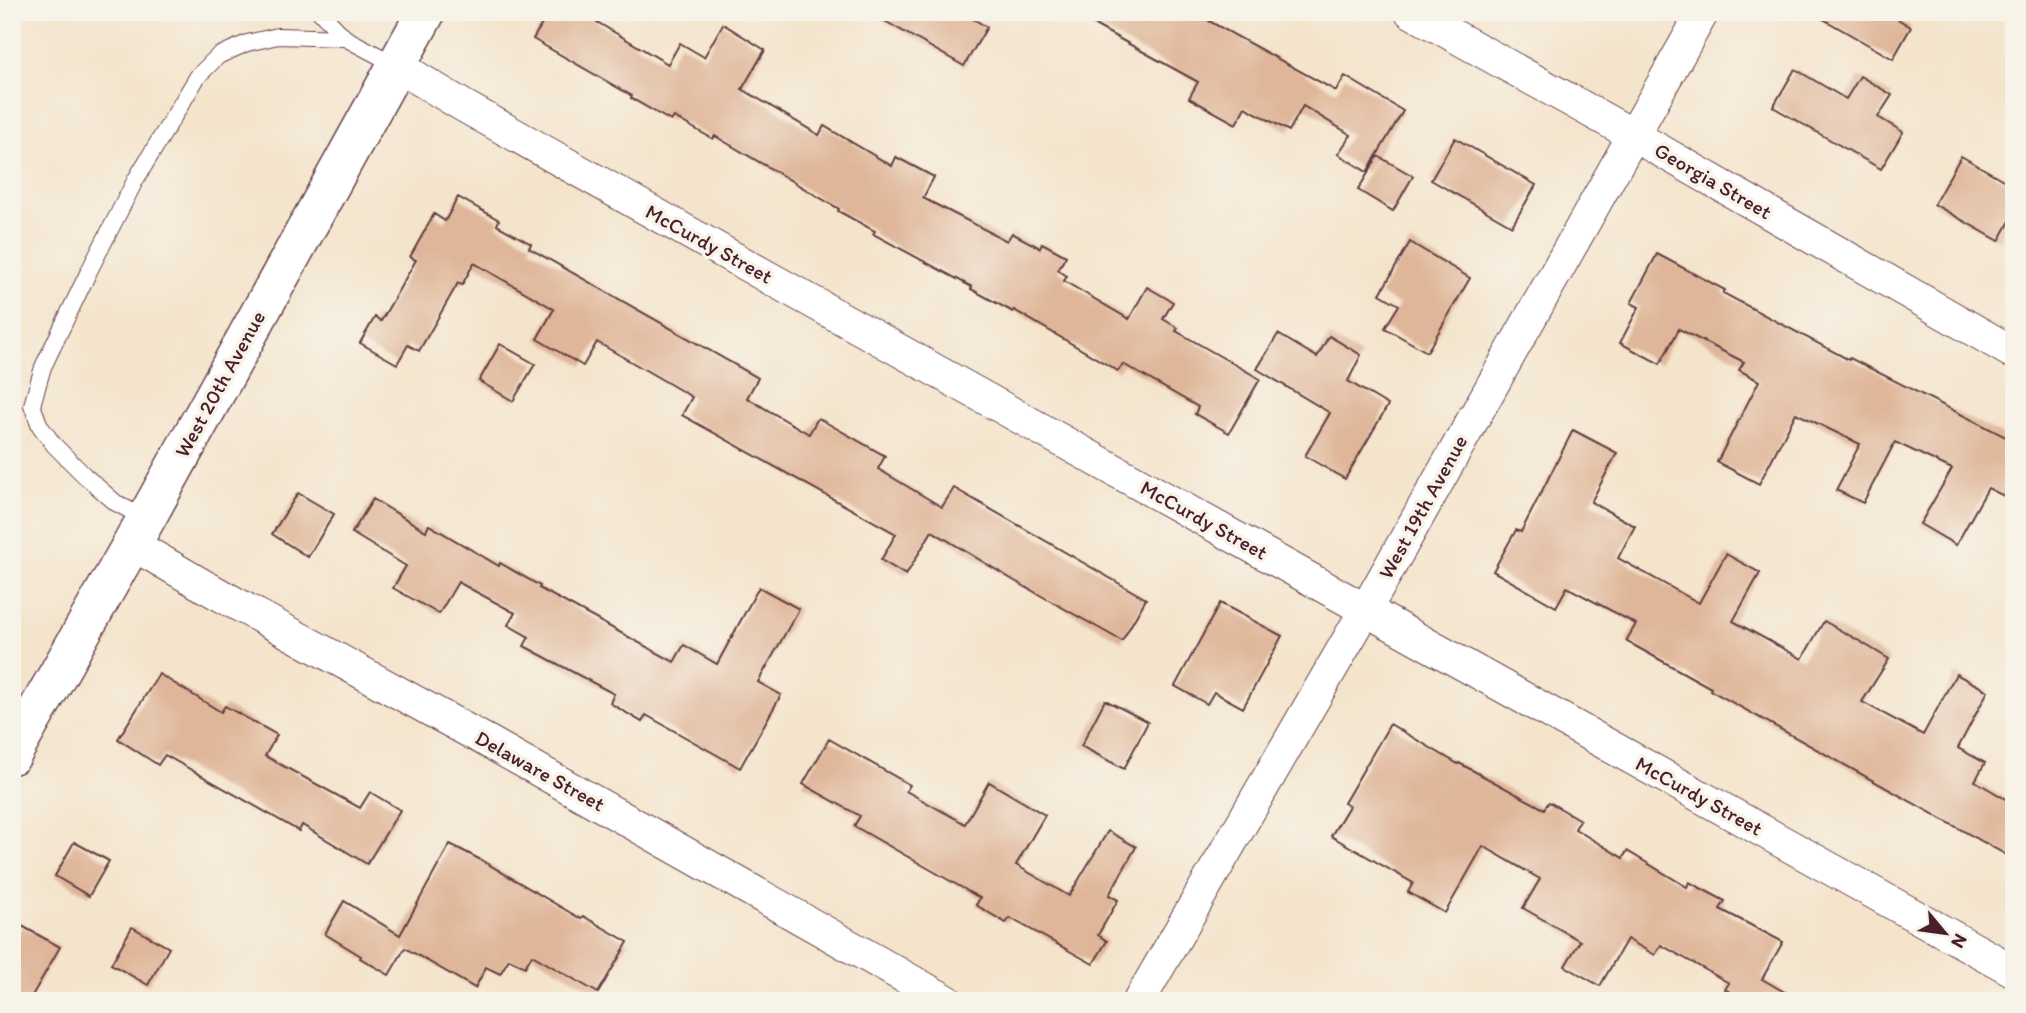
<svg xmlns="http://www.w3.org/2000/svg" width="2026" height="1013" font-family="Itim,sans-serif">
  <style>
    .building { fill: #dfb699 }
    .lines { fill: none; stroke-linecap: round; stroke-linejoin: round }
    .lane-casing { stroke: #643d43; stroke-width: 18 }
    .street-casing { stroke: #643d43; stroke-width: 34 }
    .secondary-casing { stroke: #643d43; stroke-width: 41 }
    .lane { stroke: #fff; stroke-width: 16 }
    .street { stroke: #fff; stroke-width: 32 }
    .secondary { stroke: #fff; stroke-width: 38 }
    .labels { text-anchor: middle; stroke-width: 7; stroke-linejoin: round; paint-order: stroke }
    .street-label { font-size: 21px; fill: #4a1f2b; stroke: #f7f3e8 }
  </style>
  <rect width="100%" height="100%" fill="#f7f3e8"/>
  <filter id="ink" filterUnits="userSpaceOnUse"><feTurbulence type="fractalNoise" baseFrequency=".0143" numOctaves="2"/><feDisplacementMap in="SourceGraphic" scale="14" xChannelSelector="R" yChannelSelector="G"/><feConvolveMatrix kernelMatrix="1 2 1 2 8 2 1 2 1" color-interpolation-filters="sRGB"/></filter>
  <filter id="wash" filterUnits="userSpaceOnUse"><feTurbulence type="fractalNoise" baseFrequency=".00686" numOctaves="4" result="noise"/><feDisplacementMap in="SourceGraphic" scale="28" xChannelSelector="R" yChannelSelector="G"/><feGaussianBlur stdDeviation="1.57" result="paint"/><feColorMatrix in="noise" values="0 0 0 0 0 0 0 0 0 0 0 0 0 0 0 0 0 1.4 0 .05"/><feComposite in="paint" operator="in"/></filter>
  <g filter="url(#wash)">
    <rect width="100%" height="100%" fill="#f4e4cc"/>
    <g id="blocks">
      <g class="building">
        <path d="M 549,12 L 603,12 L 597,22 L 668,64 L 680,43 L 704,57 L 723,24 L 765,50 L 742,89 L 819,135 L 824,126 L 892,166 L 896,157 L 934,177 L 923,198 L 1007,241 L 1012,233 L 1040,248 L 1042,243 L 1066,256 L 1058,270 L 1067,276 L 1064,281 L 1129,319 L 1147,287 L 1173,302 L 1163,319 L 1178,328 L 1176,331 L 1260,379 L 1229,433 L 1195,414 L 1198,407 L 1123,364 L 1118,371 L 1014,310 L 1013,312 L 971,289 L 972,287 L 873,234 L 875,231 L 838,211 L 839,209 L 715,136 L 713,139 L 674,117 L 671,121 L 631,98 L 632,96 L 533,39 Z"/>
        <path d="M 869,12 L 961,12 L 987,27 L 964,66 Z"/>
        <path d="M 1071,12 L 1213,12 L 1209,21 L 1336,91 L 1345,76 L 1403,111 L 1367,172 L 1338,154 L 1351,135 L 1303,106 L 1289,131 L 1245,107 L 1236,124 L 1189,98 L 1198,82 Z"/>
        <path d="M 1811,12 L 1886,12 L 1911,27 L 1893,59 Z"/>
        <path d="M 1795,69 L 1846,99 L 1860,76 L 1892,95 L 1878,117 L 1903,132 L 1881,169 L 1773,107 Z"/>
        <path d="M 1455,138 L 1536,185 L 1512,226 L 1431,180 Z"/>
        <path d="M 1378,156 L 1413,176 L 1393,211 L 1358,190 Z"/>
        <path d="M 1961,156 L 2014,186 L 2014,214 L 1999,241 L 1934,204 Z"/>
        <path d="M 458,197 L 499,220 L 497,225 L 531,244 L 529,248 L 758,378 L 747,398 L 809,434 L 818,418 L 885,456 L 878,469 L 942,507 L 954,488 L 1146,599 L 1122,641 L 1013,580 L 932,531 L 906,575 L 881,560 L 896,534 L 682,415 L 692,397 L 597,342 L 583,366 L 537,339 L 554,309 L 474,263 L 462,285 L 458,283 L 419,351 L 408,345 L 397,364 L 360,343 L 375,317 L 381,321 L 416,260 L 410,257 L 434,214 L 445,221 Z"/>
        <path d="M 1410,242 L 1470,278 L 1427,352 L 1385,328 L 1399,305 L 1380,294 Z"/>
        <path d="M 1657,254 L 1725,290 L 1723,293 L 1849,360 L 1850,358 L 2014,441 L 2014,501 L 1988,488 L 1956,545 L 1920,524 L 1952,469 L 1895,442 L 1863,503 L 1836,490 L 1860,444 L 1796,413 L 1759,484 L 1717,462 L 1759,381 L 1739,370 L 1744,362 L 1679,329 L 1660,364 L 1620,343 L 1639,307 L 1631,303 Z"/>
        <path d="M 1278,334 L 1317,357 L 1329,336 L 1361,355 L 1348,381 L 1388,405 L 1345,479 L 1305,456 L 1330,413 L 1257,369 Z"/>
        <path d="M 500,344 L 535,364 L 513,401 L 479,381 Z"/>
        <path d="M 1573,430 L 1617,453 L 1591,502 L 1635,526 L 1618,558 L 1699,603 L 1726,554 L 1760,573 L 1733,621 L 1802,659 L 1824,621 L 1861,642 L 1889,659 L 1862,702 L 1923,735 L 1956,674 L 1988,691 L 1958,748 L 1985,763 L 1975,781 L 2014,804 L 2014,859 L 1710,690 L 1711,688 L 1626,641 L 1636,624 L 1567,587 L 1556,607 L 1493,571 L 1516,530 L 1521,532 Z"/>
        <path d="M 298,493 L 334,514 L 308,557 L 272,534 Z"/>
        <path d="M 373,499 L 426,531 L 429,525 L 499,566 L 500,563 L 540,586 L 539,588 L 674,662 L 684,645 L 717,664 L 759,587 L 799,609 L 758,682 L 781,695 L 740,768 L 646,715 L 642,722 L 610,703 L 614,694 L 524,646 L 529,637 L 508,625 L 515,613 L 458,582 L 439,614 L 393,588 L 406,566 L 352,533 Z"/>
        <path d="M 1220,603 L 1282,636 L 1243,708 L 1214,692 L 1207,704 L 1175,686 Z"/>
        <path d="M 159,674 L 221,712 L 225,706 L 277,735 L 265,756 L 360,808 L 370,792 L 400,810 L 367,864 L 302,825 L 299,831 L 165,755 L 158,765 L 118,739 Z"/>
        <path d="M 1105,700 L 1148,722 L 1124,769 L 1081,746 Z"/>
        <path d="M 1390,724 L 1458,764 L 1459,763 L 1544,809 L 1549,802 L 1563,810 L 1580,820 L 1575,829 L 1623,858 L 1627,851 L 1687,887 L 1689,882 L 1725,901 L 1720,909 L 1783,942 L 1762,979 L 1800,1001 L 1745,1001 L 1725,989 L 1729,983 L 1661,945 L 1655,955 L 1627,939 L 1600,986 L 1565,966 L 1580,941 L 1523,908 L 1540,879 L 1483,846 L 1445,913 L 1408,892 L 1413,883 L 1331,836 L 1349,806 L 1344,803 Z"/>
        <path d="M 829,739 L 910,785 L 906,791 L 965,824 L 989,782 L 1045,815 L 1016,865 L 1069,896 L 1108,831 L 1136,847 L 1109,895 L 1118,900 L 1098,935 L 1107,941 L 1093,964 L 1010,918 L 1006,923 L 976,905 L 980,898 L 854,826 L 860,816 L 803,784 Z"/>
        <path d="M 74,842 L 109,861 L 89,896 L 55,876 Z"/>
        <path d="M 450,844 L 481,860 L 581,919 L 583,916 L 628,942 L 598,993 L 532,955 L 525,967 L 509,959 L 500,974 L 486,967 L 475,988 L 405,948 L 389,975 L 360,958 L 361,956 L 325,934 L 344,901 L 400,935 Z"/>
        <path d="M 22,926 L 60,947 L 29,1001 L 12,1001 L 12,943 Z"/>
        <path d="M 132,927 L 169,948 L 148,985 L 111,964 Z"/>
      </g>
    </g>
  </g>
  <g filter="url(#ink)">
    <use href="#blocks" fill-opacity="0" stroke="#643d43" stroke-width="2"/>
    <g class="lines">
      <g class="lane-casing">
        <g id="lane">
          <path d="M 320,12 L 345,38 L 396,65"/>
          <path d="M 146,519 L 116,503 L 85,476 L 54,445 L 40,426 L 32,405 L 43,367 L 89,271 L 136,179 L 198,76 L 218,56 L 247,43 L 278,36 L 345,38"/>
        </g>
      </g>
      <g class="street-casing">
        <g id="street">
          <path d="M 1411,12 L 1633,135 L 2014,353"/>
          <path d="M 396,65 L 462,105 L 764,275 L 2014,971"/>
          <path d="M 132,544 L 204,586 L 494,745 L 947,1001"/>
          <path d="M 1139,1001 L 1366,609 L 1703,12"/>
        </g>
      </g>
      <g class="secondary-casing">
        <path id="secondary" d="M 12,755 L 146,519 L 426,12"/>
      </g>
      <use href="#lane" class="lane"/>
      <use href="#street" class="street"/>
      <use href="#secondary" class="secondary"/>
    </g>
  </g>
  <g class="labels">
    <g class="street-label">
      <text transform="translate(1713 181) rotate(30)" y="7">Georgia Street</text>
      <text transform="translate(709 244) rotate(29)" y="7">McCurdy Street</text>
      <text transform="translate(220 384) rotate(-61)" y="7">West 20th Avenue</text>
      <text transform="translate(1423 507) rotate(-61)" y="7">West 19th Avenue</text>
      <text transform="translate(1204 520) rotate(29)" y="7">McCurdy Street</text>
      <text transform="translate(540 771) rotate(29)" y="7">Delaware Street</text>
      <text transform="translate(1699 796) rotate(29)" y="7">McCurdy Street</text>
    </g>
  </g>
  <rect width="2026" height="1013" fill="none" stroke="#f7f3e8" stroke-width="42"/>
  <g transform="translate(1945 933) rotate(119)" stroke="#f7f3e8" stroke-width="5" paint-order="stroke">
  <path d="M0-5L12 26L0 18L-12 26Z" fill="#4a1f2b"/>
  <text y="-10" font-size="19" font-weight="bold" text-anchor="middle" fill="#4a1f2b">N</text>
  </g>
</svg>
